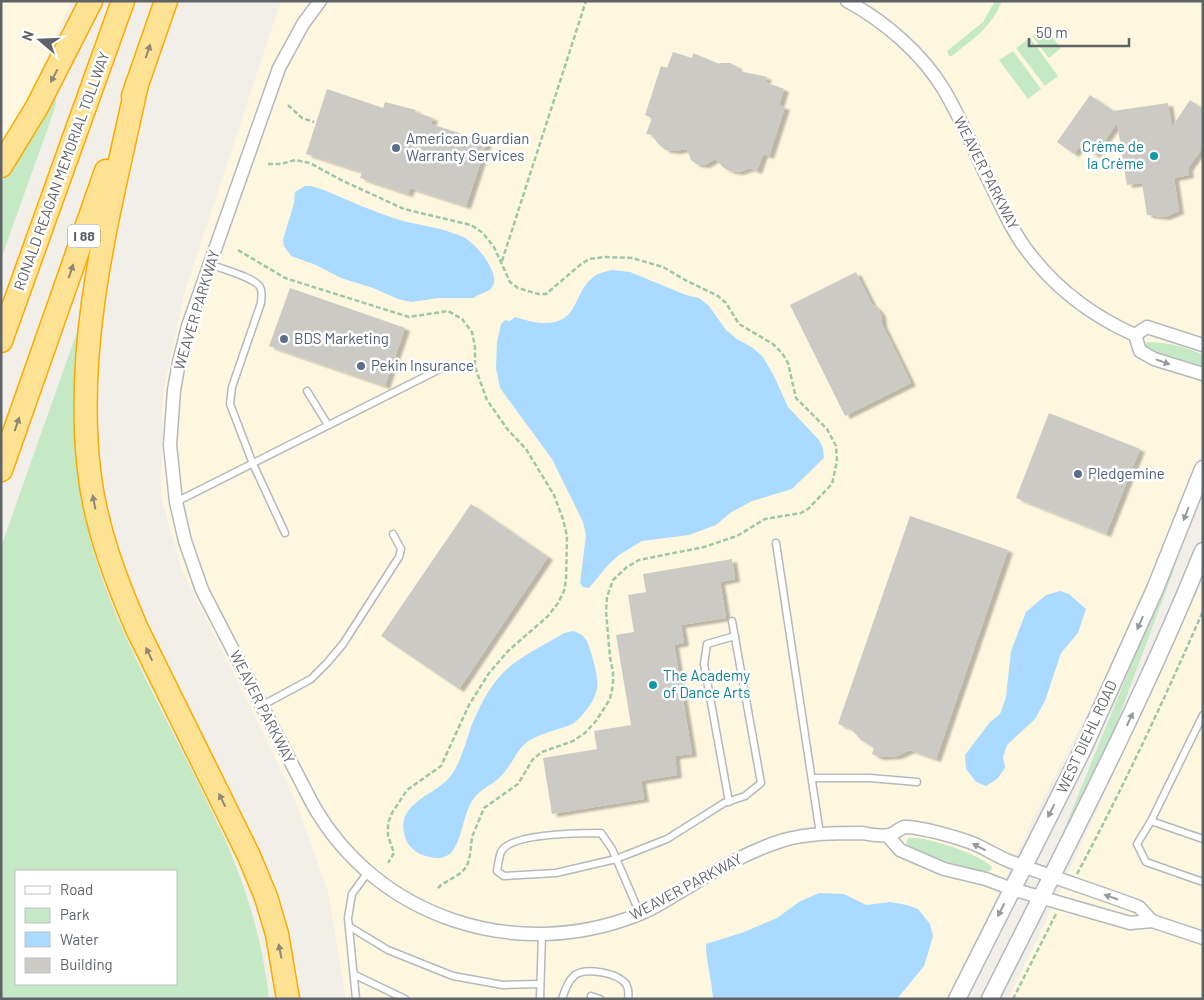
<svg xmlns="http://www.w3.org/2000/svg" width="1204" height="1000" font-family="Barlow,sans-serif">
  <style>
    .commercial { fill: #fef7e0 }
    .green { fill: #c5e8c5; fill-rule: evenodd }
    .water { fill: #aadaff }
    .building { fill: #cccac5; filter: url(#shadow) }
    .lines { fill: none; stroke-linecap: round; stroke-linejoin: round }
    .service-casing { stroke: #b5b8bc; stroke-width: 9 }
    .minor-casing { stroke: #b5b8bc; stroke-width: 15 }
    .tertiary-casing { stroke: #b5b8bc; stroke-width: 19 }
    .motorway-casing { stroke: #f9ab00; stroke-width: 25 }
    .path { stroke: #9cc7a9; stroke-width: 2.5; stroke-dasharray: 5 2.5; stroke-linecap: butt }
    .service { stroke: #fff; stroke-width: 6 }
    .minor { stroke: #fff; stroke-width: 12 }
    .tertiary { stroke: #fff; stroke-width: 16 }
    .motorway { stroke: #fde293; stroke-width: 22 }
    .oneway { fill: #8e8975 }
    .oneway2 { fill: #979a9d }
    .service-dot { fill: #5c6f8a; stroke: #fff; stroke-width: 2 }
    .culture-dot { fill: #0f9aa8; stroke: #fff; stroke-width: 2 }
    .labels { text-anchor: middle; stroke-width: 5; stroke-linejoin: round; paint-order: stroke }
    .shield { fill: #fff; stroke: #8f9295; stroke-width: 1 }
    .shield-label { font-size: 14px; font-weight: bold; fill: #5f6368 }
    .service-label { font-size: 15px; fill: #4e5e75; stroke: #fff; text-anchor: start }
    .culture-label { font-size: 15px; fill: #0d838f; stroke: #fff; text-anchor: end }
    .street-label { font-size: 15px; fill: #5f6368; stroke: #fff }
  </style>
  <defs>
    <filter id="shadow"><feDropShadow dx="5" dy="3" stdDeviation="1" flood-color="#0004"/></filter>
  </defs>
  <rect width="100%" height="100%" fill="#f1efe8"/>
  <g class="commercial">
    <path d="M 1,1 L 71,1 L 32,92 L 1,144 Z"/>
    <path d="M 281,1 L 1203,1 L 1203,448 L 1175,522 L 1118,654 L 1033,818 L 985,924 L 949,999 L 346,999 L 328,892 L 296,802 L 261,728 L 183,573 L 161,497 L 163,392 L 185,291 Z"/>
    <path d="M 1203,579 L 1203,999 L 1008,999 L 1042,930 Z"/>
  </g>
  <g class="green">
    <path d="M 995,1 L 1002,1 C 991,28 974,38 952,56 L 949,56 L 947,51 L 983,22 Z"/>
    <path d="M 1044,27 L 1061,48 L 1049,58 L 1032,36 Z"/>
    <path d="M 1030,38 L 1058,76 L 1045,86 L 1016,48 Z"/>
    <path d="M 1013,51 L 1041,89 L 1028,99 L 999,60 Z"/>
    <path d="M 55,95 L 56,99 L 55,108 L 1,259 L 1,182 L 23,150 Z"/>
    <path d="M 77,332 L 80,332 C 68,412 74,495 100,572 C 120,632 151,689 179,745 C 195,775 209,806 224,837 C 247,890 263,942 269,999 L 1,999 L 1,547 ZM 16,871 L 176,871 L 176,984 L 16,984 Z"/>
    <path d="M 1146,342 C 1167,342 1184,346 1203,355 L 1203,366 C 1183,363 1163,356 1145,347 Z"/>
    <path d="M 1171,567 L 1174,569 L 1103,760 L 1065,837 L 1062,835 Z"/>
    <path d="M 908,838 C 926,836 979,854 992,867 L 991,870 L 987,872 C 958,866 935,859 907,845 L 906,843 Z"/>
  </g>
  <g class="water">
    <path d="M 305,186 L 311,186 L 324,190 C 350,201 376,213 403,221 C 423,226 444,228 463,237 C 475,242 500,272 493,286 C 489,293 479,293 474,298 L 439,298 L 411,302 L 398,299 L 373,288 L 341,278 L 316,265 L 291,256 L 284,246 L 283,240 L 294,203 L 295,192 Z"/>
    <path d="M 612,270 L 630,272 L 686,295 L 699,298 L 709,306 L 726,330 L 737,339 L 753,348 L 763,357 L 774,376 L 788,407 L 819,440 L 823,448 L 824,458 L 792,489 L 752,501 L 730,513 L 716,525 L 689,535 L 642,541 L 619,555 L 608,565 L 589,588 L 583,587 L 580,583 L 586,535 L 583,522 L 552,459 L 500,388 L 496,368 L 497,342 L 501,324 L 505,320 L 510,321 L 515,317 C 523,319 533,323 542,323 C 578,325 573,295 591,279 C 597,273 604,272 612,270 Z"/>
    <path d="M 1060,591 L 1069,594 L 1086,609 L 1078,633 L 1061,653 L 1045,701 L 1035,719 L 1007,745 L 1003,757 L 1005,768 L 997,779 L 986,786 L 976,782 L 966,769 L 965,755 L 990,722 L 1000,714 L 1006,697 L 1011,651 L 1026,612 L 1046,595 Z"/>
    <path d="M 573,631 C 587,635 588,643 592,656 C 598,678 602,690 587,709 C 583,714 579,719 574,723 C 567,727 557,729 549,732 C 538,736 528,739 520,749 C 513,759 508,770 498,779 C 491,785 480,790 474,798 C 463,813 462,841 451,853 C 445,858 438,859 430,857 C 419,855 409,849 405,837 C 395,804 431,797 448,779 C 459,768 466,742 471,727 C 478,709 488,689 501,675 C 516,658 545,645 564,633 Z"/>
    <path d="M 819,893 L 844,894 L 866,905 L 890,902 L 907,905 L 918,909 L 930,924 L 933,936 L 924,966 L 897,999 L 713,999 C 712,980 706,963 706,944 L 744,932 L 777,918 L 799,902 Z"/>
  </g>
  <g class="building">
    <path d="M 673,52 L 692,58 L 693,53 L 719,64 L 720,63 L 730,63 L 736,66 L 739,71 L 767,77 L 765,82 L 784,89 L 779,105 L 785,107 L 769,156 L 763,154 L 757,171 L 750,168 L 739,172 L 731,171 L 724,168 L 715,159 L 705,165 L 696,164 L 691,160 L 687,149 L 675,151 L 666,150 L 658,144 L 652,135 L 646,134 L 652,118 L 645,115 L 661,66 L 667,68 Z"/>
    <path d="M 327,89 L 383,108 L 385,102 L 416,110 L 415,112 L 433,118 L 431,124 L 487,142 L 466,206 L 410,188 L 408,194 L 360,178 L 362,172 L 306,154 Z"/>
    <path d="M 1090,95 L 1113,111 L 1168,103 L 1172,127 L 1190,100 L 1203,109 L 1203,147 L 1188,168 L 1189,175 L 1174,178 L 1179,211 L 1165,217 L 1147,215 L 1142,183 L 1127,185 L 1117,123 L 1095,155 L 1081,145 L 1074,154 L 1057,142 Z"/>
    <path d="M 856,272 L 872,304 L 877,308 L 881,314 L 882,324 L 911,383 L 845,416 L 790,305 Z"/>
    <path d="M 290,288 L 405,328 L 385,386 L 269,346 Z"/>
    <path d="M 1049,413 L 1140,449 L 1106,534 L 1016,498 Z"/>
    <path d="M 471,504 L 548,557 L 459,689 L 381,636 Z"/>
    <path d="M 910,516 L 1008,550 L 936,759 L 910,750 L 897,756 L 879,757 L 872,754 L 874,748 L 861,740 L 851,729 L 838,724 Z"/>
    <path d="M 732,559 L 735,579 L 720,582 L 726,618 L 681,625 L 684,643 L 674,645 L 692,754 L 675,756 L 677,775 L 641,781 L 644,799 L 552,814 L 543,758 L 597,749 L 594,731 L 631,725 L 616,635 L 634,632 L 628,595 L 646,592 L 643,574 Z"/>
  </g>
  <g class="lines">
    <g class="service-casing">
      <g id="service">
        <path d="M 210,264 C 221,269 254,277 260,287 C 263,292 261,298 261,303 L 232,387 L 230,404 L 253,464 L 285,533"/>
        <path d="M 307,391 L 328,425"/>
        <path d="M 176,502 L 448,365"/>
        <path d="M 776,543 L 820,834"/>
        <path d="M 261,706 L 311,679 L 327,663 L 343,644 L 399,557 L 401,549 L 393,534"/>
        <path d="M 1203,715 L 1151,821 L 1137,844 L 1146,862 L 1203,882"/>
        <path d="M 813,778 L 870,778 L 917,782"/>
        <path d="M 729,802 L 704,664 L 707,644 L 735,636"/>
        <path d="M 1151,821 L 1203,839"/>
        <path d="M 640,914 L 612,849 L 601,833 C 581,833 510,833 501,852 C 499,857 498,865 497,871 L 504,876 L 556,873 L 616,859 L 667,839 L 724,803 L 745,796 L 761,783 L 732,621"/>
        <path d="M 350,927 L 388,950 L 453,976 L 503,985 L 540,984"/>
        <path d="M 355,975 L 405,999"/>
        <path d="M 356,999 L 348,918 L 352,894 L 368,872"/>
        <path d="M 540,999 L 542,934"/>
        <path d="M 562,999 C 565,990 568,981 575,975 C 586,967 618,973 626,984 C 629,989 629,993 628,999"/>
        <path d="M 591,999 L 591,996 L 600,999"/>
      </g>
    </g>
    <g class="minor-casing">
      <g id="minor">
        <path d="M 320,1 L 303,24 L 279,68 L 188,326 L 179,362 L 174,390 L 170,445 L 176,502 L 185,541 L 202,590 L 312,803 C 376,918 516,963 637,915 C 651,910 665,901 678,893 C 712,873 745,852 784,840 C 809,833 836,833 861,833 C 869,834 881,837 889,835 C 895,834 899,828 905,827 C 921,827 956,837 972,843 C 985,848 996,856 1009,861 C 1052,877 1096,891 1139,907 L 1152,921"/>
        <path d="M 847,1 C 884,21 922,53 944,90 C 963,122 976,156 993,189 C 1003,209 1012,231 1026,249 C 1054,287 1092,316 1135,335"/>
        <path d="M 1135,335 L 1140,351 L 1154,359 L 1203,374"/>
        <path d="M 1135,335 L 1147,327 L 1203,345"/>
        <path d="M 888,836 L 900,850 L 944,869 L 986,879 L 1012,889 L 1130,923 L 1152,921 L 1203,938"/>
      </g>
    </g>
    <g class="tertiary-casing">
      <g id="tertiary">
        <path d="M 957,999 L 1082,751 L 1155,589 L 1203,469"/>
        <path d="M 990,999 C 1064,851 1141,705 1203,551"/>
      </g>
    </g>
    <g class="motorway-casing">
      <g id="motorway">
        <path d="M 137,84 C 110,210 74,339 89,470 C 95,525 115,578 137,629 L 249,856 L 266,897 L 277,934 L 288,999"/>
        <path d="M 133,96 L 166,1"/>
        <path d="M 1,166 L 37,107 L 91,1"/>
        <path d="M 1,341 L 123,1"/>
        <path d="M 1,470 L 106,171"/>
      </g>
    </g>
    <g class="path">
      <path d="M 288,105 L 302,118 L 314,122"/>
      <path d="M 268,164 L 281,164 L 295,160 L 310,163 L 341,180 L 404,209 L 471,225 L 483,233 L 494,247 L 510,282 L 518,288 L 538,294 L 546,294 L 580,265 L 589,259 L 605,257 L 632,258 L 663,267 L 687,281 L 718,296 L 726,303 L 739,324 L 773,344 L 782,353 L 788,363 L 796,398 L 827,429 L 836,446 L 837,461 L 832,484 L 808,509 L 801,513 L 765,519 L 737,536 L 704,547 L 639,560 L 627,567 L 613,580 L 607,597 L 606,612 L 610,657 L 613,672 L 613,685 L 610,699 L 596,721 L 585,733 L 573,741 L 542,752 L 533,759 L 518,784 L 484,808 L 472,837 L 470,855 L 467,866 L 461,873 L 441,885 L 436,890"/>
      <path d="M 238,250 L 285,278 L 409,317 L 448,311 L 462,319 L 472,332 L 475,347 L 475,367 L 487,400 L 508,430 L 526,449 L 554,495 L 563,519 L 567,536 L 566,580 L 564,591 L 558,603 L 548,616 L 508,651 L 489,673 L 469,705 L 441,766 L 407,790 L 392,813 L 388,823 L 388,836 L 394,853 L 388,863"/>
      <path d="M 502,261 L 586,1"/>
      <path d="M 1077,874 C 1123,788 1164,700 1203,611"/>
      <path d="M 1013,999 L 1056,914"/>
    </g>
    <use href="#service" class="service"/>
    <use href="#minor" class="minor"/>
    <use href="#tertiary" class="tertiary"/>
    <use href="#motorway" class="motorway"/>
  </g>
  <defs><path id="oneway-solid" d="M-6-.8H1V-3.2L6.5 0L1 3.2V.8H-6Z" transform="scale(1.25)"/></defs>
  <g class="oneway">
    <use href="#oneway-solid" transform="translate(148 51) rotate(-71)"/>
    <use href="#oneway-solid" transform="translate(54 76) rotate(118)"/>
    <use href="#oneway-solid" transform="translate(71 271) rotate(-71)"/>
    <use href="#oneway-solid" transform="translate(17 424) rotate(-71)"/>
    <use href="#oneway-solid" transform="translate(94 502) rotate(-101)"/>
    <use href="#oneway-solid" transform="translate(149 654) rotate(-116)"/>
    <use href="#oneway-solid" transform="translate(222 800) rotate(-116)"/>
    <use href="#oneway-solid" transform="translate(280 951) rotate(-101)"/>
  </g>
  <g class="oneway2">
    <use href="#oneway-solid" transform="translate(1163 362) rotate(20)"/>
    <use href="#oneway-solid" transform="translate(1186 514) rotate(111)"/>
    <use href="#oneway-solid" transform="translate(1140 623) rotate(114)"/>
    <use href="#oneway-solid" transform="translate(1130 719) rotate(-65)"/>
    <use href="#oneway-solid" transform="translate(1051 811) rotate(117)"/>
    <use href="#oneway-solid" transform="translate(979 847) rotate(-153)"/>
    <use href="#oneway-solid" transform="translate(1111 897) rotate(-161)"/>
    <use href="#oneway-solid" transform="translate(1001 910) rotate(117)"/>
  </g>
  <g class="service-dot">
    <circle cx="396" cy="148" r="5"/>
    <circle cx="284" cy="339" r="5"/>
    <circle cx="361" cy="366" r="5"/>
    <circle cx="1078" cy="474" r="5"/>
  </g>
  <g class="culture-dot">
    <circle cx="1154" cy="156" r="5"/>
    <circle cx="653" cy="685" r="5"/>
  </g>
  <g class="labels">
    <rect class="shield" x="68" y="224.5" width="32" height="23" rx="4"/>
    <g class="shield-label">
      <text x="84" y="241">I 88</text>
    </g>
    <g class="service-label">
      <text x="406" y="144">American Guardian<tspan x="406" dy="17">Warranty Services</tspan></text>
      <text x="294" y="344">BDS Marketing</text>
      <text x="371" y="371">Pekin Insurance</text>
      <text x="1088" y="479">Pledgemine</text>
    </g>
    <g class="culture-label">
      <text x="1144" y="152">Crème de<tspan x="1144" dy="17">la Crème</tspan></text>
      <text x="663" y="681" text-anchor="start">The Academy<tspan x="663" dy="17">of Dance Arts</tspan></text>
    </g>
    <g class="street-label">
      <text transform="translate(62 171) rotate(-70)" y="5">RONALD REAGAN MEMORIAL TOLLWAY</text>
      <text transform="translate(986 173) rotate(63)" y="5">WEAVER PARKWAY</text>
      <text transform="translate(197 310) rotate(-73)" y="5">WEAVER PARKWAY</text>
      <text transform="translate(262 707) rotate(63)" y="5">WEAVER PARKWAY</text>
      <text transform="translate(1087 737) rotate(-65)" y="5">WEST DIEHL ROAD</text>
      <text transform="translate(686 887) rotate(-28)" y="5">WEAVER PARKWAY</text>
    </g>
  </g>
  <rect width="1204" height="1000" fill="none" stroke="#5f6368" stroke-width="5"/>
  <rect x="15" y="870" width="162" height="115" fill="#ffffff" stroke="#bfc1c3"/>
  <rect x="25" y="886" width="25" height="8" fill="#ffffff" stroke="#bfc1c3"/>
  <text x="60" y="895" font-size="15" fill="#5f6368">Road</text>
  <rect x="25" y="908" width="25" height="15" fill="#c5e8c5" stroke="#bfc1c3"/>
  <text x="60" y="920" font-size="15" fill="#5f6368">Park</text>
  <rect x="25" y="932" width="25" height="15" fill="#aadaff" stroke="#bfc1c3"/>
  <text x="60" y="945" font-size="15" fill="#5f6368">Water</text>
  <rect x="25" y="958" width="25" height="15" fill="#cccac5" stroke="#bfc1c3"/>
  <text x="60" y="970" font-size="15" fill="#5f6368">Building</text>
  <g transform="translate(40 40) rotate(289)" stroke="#ffffff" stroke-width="4" paint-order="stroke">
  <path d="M0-4L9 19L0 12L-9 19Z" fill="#5f6368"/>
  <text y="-8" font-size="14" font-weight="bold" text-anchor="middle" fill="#5f6368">N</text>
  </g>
  <path d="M1029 38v8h100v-8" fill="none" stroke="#5f6368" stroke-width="2.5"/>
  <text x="1036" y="38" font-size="15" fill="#5f6368" stroke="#ffffff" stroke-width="4" paint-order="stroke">50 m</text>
</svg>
